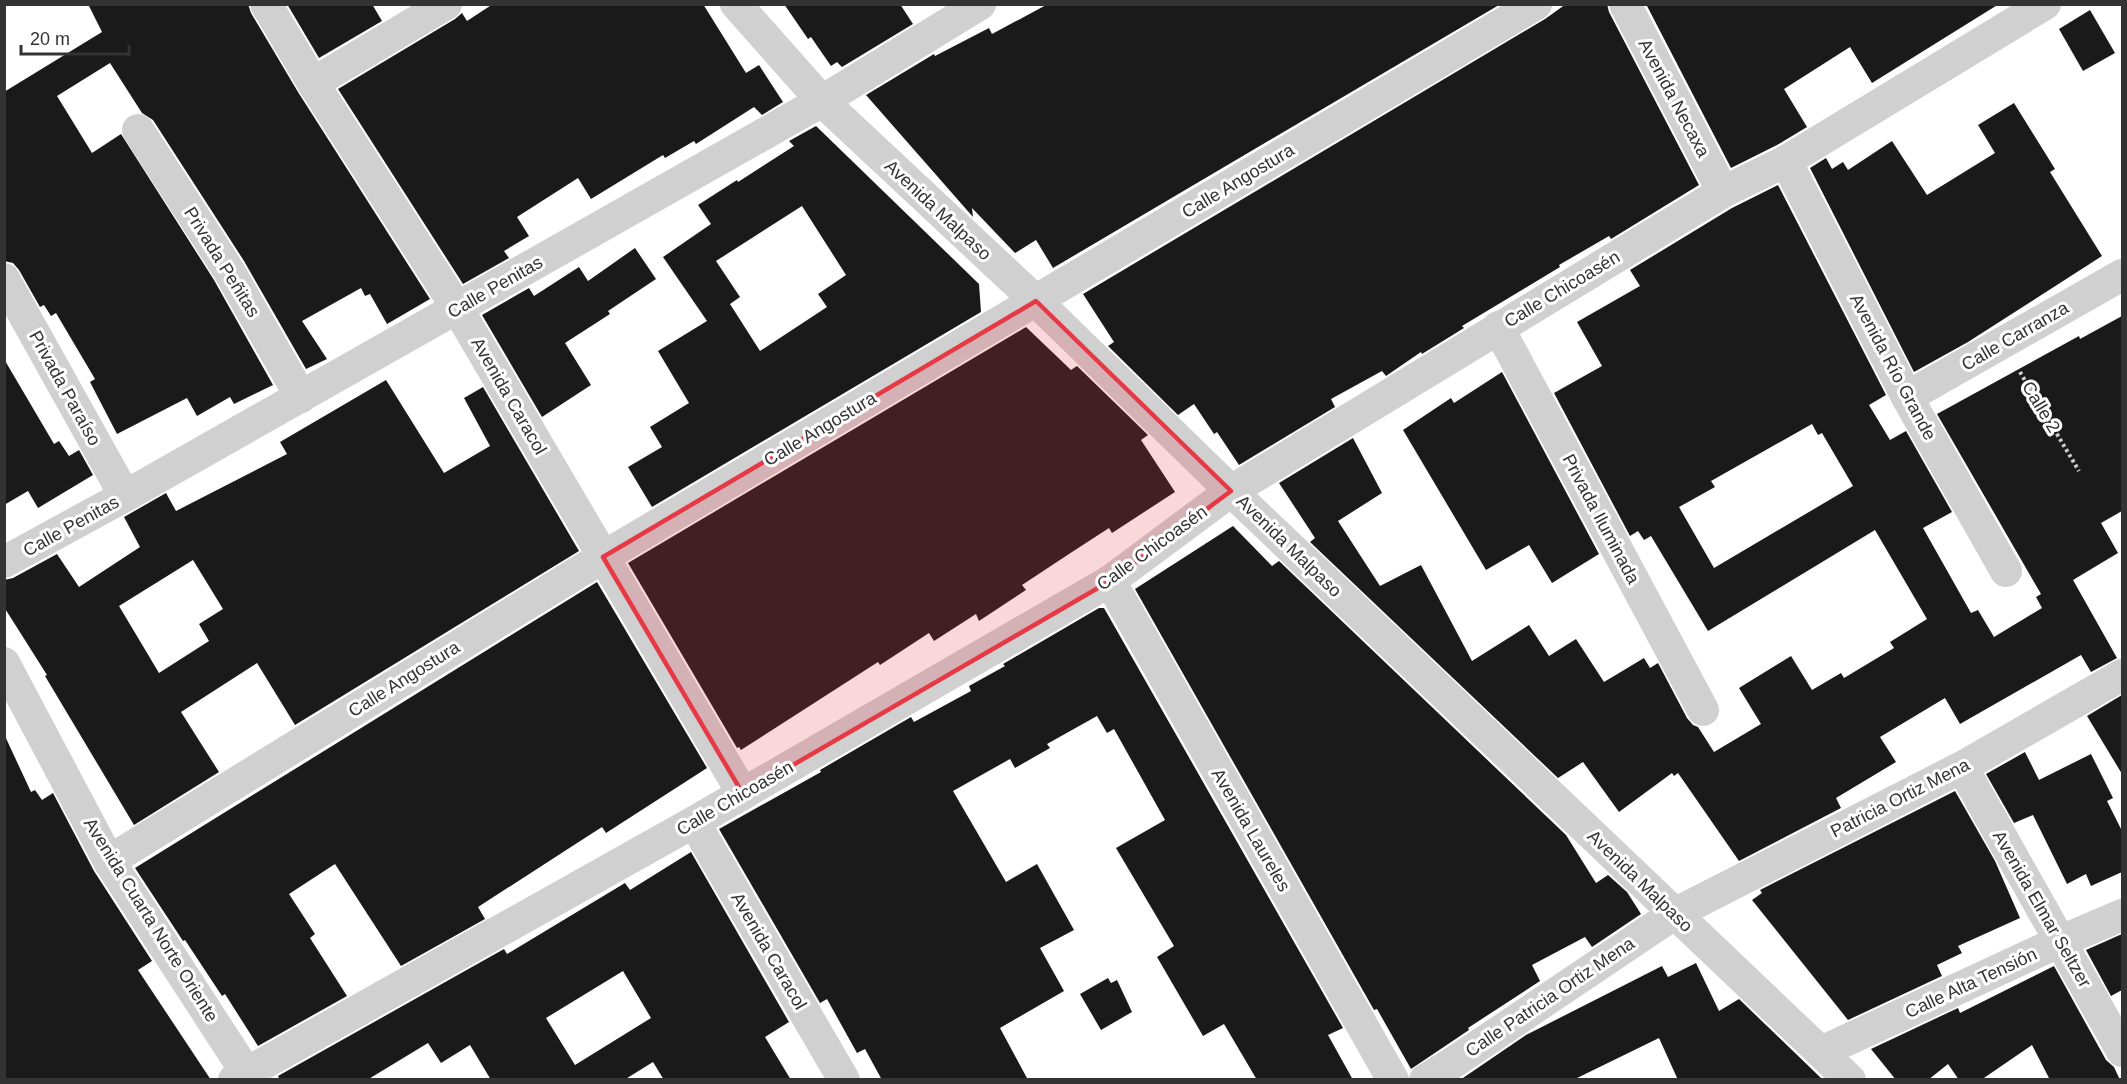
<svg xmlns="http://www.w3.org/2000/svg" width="2127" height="1084" font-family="Arial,sans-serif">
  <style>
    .building { fill: #1a1a1a; fill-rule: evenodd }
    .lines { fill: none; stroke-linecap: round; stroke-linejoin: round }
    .path { stroke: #cdcdcd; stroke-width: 4; stroke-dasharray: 3 3; stroke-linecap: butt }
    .minor { stroke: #d0d0d0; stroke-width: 32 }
    .marked { fill: #e63946; fill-opacity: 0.2; stroke: #e63946; stroke-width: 4.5; stroke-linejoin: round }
    .labels { text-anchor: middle; stroke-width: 6; stroke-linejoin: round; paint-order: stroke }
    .street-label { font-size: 18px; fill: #333; stroke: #fff }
  </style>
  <rect width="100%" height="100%" fill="#fff"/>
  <g class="building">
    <path d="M 88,4 L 248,4 L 251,13 L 298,92 L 430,299 L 387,324 L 370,294 L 365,296 L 361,288 L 302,321 L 327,359 L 306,369 L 244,261 L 153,120 L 142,113 L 110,63 L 57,96 L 92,153 L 121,134 L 214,280 L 273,385 L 234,404 L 230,397 L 197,416 L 187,398 L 117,434 L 90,382 L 95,379 L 56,313 L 51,316 L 44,305 L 40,307 L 19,270 L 13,263 L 4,261 L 4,92 L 102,32 Z"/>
    <path d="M 287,4 L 372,4 L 382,21 L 319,58 Z"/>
    <path d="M 493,4 L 703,4 L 746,73 L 759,65 L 783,102 L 762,115 L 754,107 L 696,144 L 694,141 L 665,158 L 663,155 L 591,199 L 578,178 L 517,217 L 529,236 L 504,251 L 509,258 L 463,284 L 338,89 L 455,19 L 462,13 L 467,21 Z"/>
    <path d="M 784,4 L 900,4 L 913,24 L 842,67 L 837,62 L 831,66 L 811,37 L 808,39 Z"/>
    <path d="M 1048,4 L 1498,4 L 1499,5 L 1053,268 L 1036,240 L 1015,253 L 972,208 L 973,217 L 866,95 L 934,54 L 935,56 L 989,28 L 992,34 Z"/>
    <path d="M 1566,4 L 1607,4 L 1609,12 L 1699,185 L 1611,239 L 1609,236 L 1559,265 L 1560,267 L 1462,326 L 1464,328 L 1422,354 L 1421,352 L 1386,376 L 1382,371 L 1331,399 L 1335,407 L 1239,465 L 1217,432 L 1214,434 L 1194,404 L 1178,415 L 1108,346 L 1114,342 L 1083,294 L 1545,19 Z"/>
    <path d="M 1646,4 L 1999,4 L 1872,83 L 1850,47 L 1784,89 L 1807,127 L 1777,145 L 1731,168 Z"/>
    <path d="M 2090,10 L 2115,53 L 2083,71 L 2059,29 Z"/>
    <path d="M 2014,103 L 2055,169 L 2050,172 L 2102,256 L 1968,342 L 1914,372 L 1810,168 L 1826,158 L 1832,169 L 1843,162 L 1848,170 L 1892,141 L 1927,195 L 1995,153 L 1978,125 Z"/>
    <path d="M 816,126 L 979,284 L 981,312 L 652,507 L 628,467 L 662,447 L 650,427 L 689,403 L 658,351 L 707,321 L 663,257 L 711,224 L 698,205 L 737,180 L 738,182 L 794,146 L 789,141 ZM 802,206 L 846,275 L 818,294 L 827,307 L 760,351 L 730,304 L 740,297 L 716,261 Z"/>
    <path d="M 1778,185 L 1886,395 L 1869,405 L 1890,440 L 1906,431 L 1952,512 L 1923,528 L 1971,613 L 1978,610 L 1994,637 L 2042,608 L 2036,597 L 2041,594 L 1937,414 L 2079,336 L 2080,339 L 2122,316 L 2122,511 L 2101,523 L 2118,553 L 2073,580 L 2117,658 L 2091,672 L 2081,655 L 1960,724 L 1945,698 L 1880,737 L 1896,762 L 1836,798 L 1841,808 L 1739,861 L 1678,773 L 1674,776 L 1672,773 L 1619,812 L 1583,762 L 1558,778 L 1310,542 L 1315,538 L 1279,483 L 1353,438 L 1382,493 L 1338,521 L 1380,586 L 1421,565 L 1472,661 L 1529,625 L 1549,656 L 1576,639 L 1604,682 L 1644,658 L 1650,668 L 1658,663 L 1687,718 L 1693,725 L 1698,727 L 1714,752 L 1761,724 L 1739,688 L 1791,656 L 1812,690 L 1841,673 L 1844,678 L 1894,648 L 1890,642 L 1927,619 L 1875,530 L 1708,631 L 1651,536 L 1644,540 L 1638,531 L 1630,536 L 1554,393 L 1602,366 L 1577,322 L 1640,286 L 1630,270 L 1732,208 ZM 1812,424 L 1818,435 L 1822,433 L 1853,486 L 1714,568 L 1679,507 L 1715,487 L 1711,481 Z"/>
    <path d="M 635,248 L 656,279 L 608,311 L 610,314 L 565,343 L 591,385 L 542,417 L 482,315 L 529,288 L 534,296 L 579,267 L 588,281 Z"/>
    <path d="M 1026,327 L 1071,370 L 1077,366 L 1148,435 L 1141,440 L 1175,492 L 1112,533 L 1109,528 L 1069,554 L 1022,585 L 1026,590 L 979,621 L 976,614 L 934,641 L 929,633 L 880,665 L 878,662 L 741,750 L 739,747 L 737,748 L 628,563 Z"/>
    <path d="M 4,359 L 54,444 L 59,441 L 69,456 L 79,450 L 93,475 L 38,508 L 28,491 L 4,505 Z"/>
    <path d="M 1502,372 L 1599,554 L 1552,583 L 1529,545 L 1486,570 L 1403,430 L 1451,398 L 1454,403 Z"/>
    <path d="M 386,380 L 444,473 L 490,446 L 464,398 L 483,387 L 579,551 L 295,725 L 257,663 L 181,712 L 219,772 L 134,825 L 45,676 L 47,675 L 4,607 L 4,580 L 13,578 L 57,554 L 79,587 L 140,547 L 124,517 L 166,493 L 176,511 L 287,454 L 280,442 ZM 193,560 L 223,609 L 199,624 L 209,641 L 159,673 L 119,606 Z"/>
    <path d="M 1233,526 L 1272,566 L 1279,561 L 1566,835 L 1596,883 L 1608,875 L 1627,892 L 1641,914 L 1592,947 L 1585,937 L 1532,965 L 1540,981 L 1468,1028 L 1469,1030 L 1411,1069 L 1377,1009 L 1374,1010 L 1135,589 Z"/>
    <path d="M 597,582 L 707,768 L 606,833 L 602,827 L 574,845 L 478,907 L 485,919 L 401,966 L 335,864 L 289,894 L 315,934 L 310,938 L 347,996 L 258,1046 L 225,994 L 222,996 L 185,940 L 183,941 L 135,868 Z"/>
    <path d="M 1099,608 L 1104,608 L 1343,1028 L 1328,1035 L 1353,1080 L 1257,1080 L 1224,1024 L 1203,1036 L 1157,957 L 1174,946 L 1116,848 L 1165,820 L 1114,729 L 1107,733 L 1097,716 L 1047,744 L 1050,748 L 1015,768 L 1010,759 L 953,791 L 1006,882 L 1037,864 L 1074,930 L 1040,948 L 1064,991 L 1000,1028 L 1028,1080 L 882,1080 L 865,1049 L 857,1053 L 827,999 L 820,1003 L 719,829 L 821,772 L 820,770 L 911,717 L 914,722 L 971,691 L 969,686 L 1005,666 L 1003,664 Z"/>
    <path d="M 2122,695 L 2122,774 L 2087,716 Z"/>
    <path d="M 4,734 L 31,792 L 35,790 L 42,800 L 53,793 L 94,871 L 152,961 L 138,970 L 211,1080 L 4,1080 Z"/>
    <path d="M 2025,752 L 2039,780 L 2091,754 L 2113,798 L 2107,801 L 2122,831 L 2122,872 L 2091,886 L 2086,874 L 2067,884 L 2033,815 L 2014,823 L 1986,774 Z"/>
    <path d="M 1955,791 L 1995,861 L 2020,918 L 1958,946 L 1962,953 L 1937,965 L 1942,976 L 1848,1020 L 1752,900 L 1762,893 L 1760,890 Z"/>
    <path d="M 691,852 L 789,1022 L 765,1037 L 791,1080 L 664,1080 L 653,1062 L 624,1080 L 491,1080 L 470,1045 L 441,1063 L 428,1043 L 367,1080 L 280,1080 L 278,1076 L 504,949 L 507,954 L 625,883 L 630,890 ZM 623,971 L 651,1018 L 575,1065 L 546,1018 Z"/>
    <path d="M 2122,934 L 2122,990 L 2111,996 L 2086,950 Z"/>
    <path d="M 1696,963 L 1719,1011 L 1739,999 L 1823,1080 L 1678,1080 L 1659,1038 L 1573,1080 L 1460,1080 L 1526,1035 L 1662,966 L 1668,977 Z"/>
    <path d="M 2054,966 L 2106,1060 L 2114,1067 L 2120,1080 L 2050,1080 L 2032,1045 L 1981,1080 L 1959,1080 L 1948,1064 L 1928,1080 L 1896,1080 L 1871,1049 L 1958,1008 L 1960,1013 Z"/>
    <path d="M 1108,978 L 1111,983 L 1117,980 L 1132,1012 L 1101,1030 L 1080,994 Z"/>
  </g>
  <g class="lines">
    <path class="path" d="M 2020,372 L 2079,471"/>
    <g class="minor">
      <path d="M 266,4 L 313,83 L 457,308 L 743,794"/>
      <path d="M 736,4 L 822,101 L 1036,301 L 1231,491 L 1850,1080"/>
      <path d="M 1625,4 L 1723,192"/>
      <path d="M 313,83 L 446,4"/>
      <path d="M 138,130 L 229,271 L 301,397"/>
      <path d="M 1786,161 L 1907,397 L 2006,571"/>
      <path d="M 4,279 L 125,496"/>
      <path d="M 1498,327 L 1703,710"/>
      <path d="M 1907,397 L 2122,275"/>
      <path d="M 4,562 L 125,496 L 822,101 L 980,4"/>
      <path d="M 1110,581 L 1393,1080"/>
      <path d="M 4,663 L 109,861 L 251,1080"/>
      <path d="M 1962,767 L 2122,1051"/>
      <path d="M 694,822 L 844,1080"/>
      <path d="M 109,861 L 603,557 L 1536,4"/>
      <path d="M 1821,1052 L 2061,941 L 2122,915"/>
      <path d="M 234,1080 L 694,822 L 1110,581 L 1231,491 L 1723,192 L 1786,161 L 2045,4"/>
      <path d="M 1425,1080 L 1448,1066 L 1674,914 L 1962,767 L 2122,675"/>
    </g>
  </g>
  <path class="marked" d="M 1036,301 L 1231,491 L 1110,581 L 743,794 L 603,557 Z"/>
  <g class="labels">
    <g class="street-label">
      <text transform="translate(1674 98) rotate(62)" y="6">Avenida Necaxa</text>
      <text transform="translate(1238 181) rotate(-31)" y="6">Calle Angostura</text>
      <text transform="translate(938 210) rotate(43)" y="6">Avenida Malpaso</text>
      <text transform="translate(222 262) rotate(58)" y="6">Privada Peñitas</text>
      <text transform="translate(495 287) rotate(-30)" y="6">Calle Penitas</text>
      <text transform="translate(1562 289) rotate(-31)" y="6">Calle Chicoasén</text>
      <text transform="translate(2015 336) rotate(-30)" y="6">Calle Carranza</text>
      <text transform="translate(1893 367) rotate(62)" y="6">Avenida Río Grande</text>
      <text transform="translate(65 388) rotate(61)" y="6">Privada Paraíso</text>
      <text transform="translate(509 396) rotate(60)" y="6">Avenida Caracol</text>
      <text transform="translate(2041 407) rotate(59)" y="6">Calle 2</text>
      <text transform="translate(820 429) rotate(-31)" y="6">Calle Angostura</text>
      <text transform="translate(1601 519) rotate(62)" y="6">Privada Iluminada</text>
      <text transform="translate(71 526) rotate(-29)" y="6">Calle Penitas</text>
      <text transform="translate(1289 546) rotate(44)" y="6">Avenida Malpaso</text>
      <text transform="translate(1152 548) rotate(-36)" y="6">Calle Chicoasén</text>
      <text transform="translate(404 679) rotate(-32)" y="6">Calle Angostura</text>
      <text transform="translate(735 798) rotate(-30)" y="6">Calle Chicoasén</text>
      <text transform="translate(1900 798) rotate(-27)" y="6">Patricia Ortiz Mena</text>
      <text transform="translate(1251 830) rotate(60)" y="6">Avenida Laureles</text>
      <text transform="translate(1640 881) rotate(44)" y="6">Avenida Malpaso</text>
      <text transform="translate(2042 909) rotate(60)" y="6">Avenida Elmar Seltzer</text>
      <text transform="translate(151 920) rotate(58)" y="6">Avenida Cuarta Norte Oriente</text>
      <text transform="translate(769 951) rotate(60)" y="6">Avenida Caracol</text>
      <text transform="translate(1971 983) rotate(-25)" y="6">Calle Alta Tensión</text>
      <text transform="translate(1550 997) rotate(-34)" y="6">Calle Patricia Ortiz Mena</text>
    </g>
  </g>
  <rect width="2127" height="1084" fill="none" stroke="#333333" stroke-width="12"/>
  <path d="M21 45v9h108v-9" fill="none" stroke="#333333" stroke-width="3"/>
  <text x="30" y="45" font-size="18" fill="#333333" stroke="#ffffff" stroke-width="4.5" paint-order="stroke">20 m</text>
</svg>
